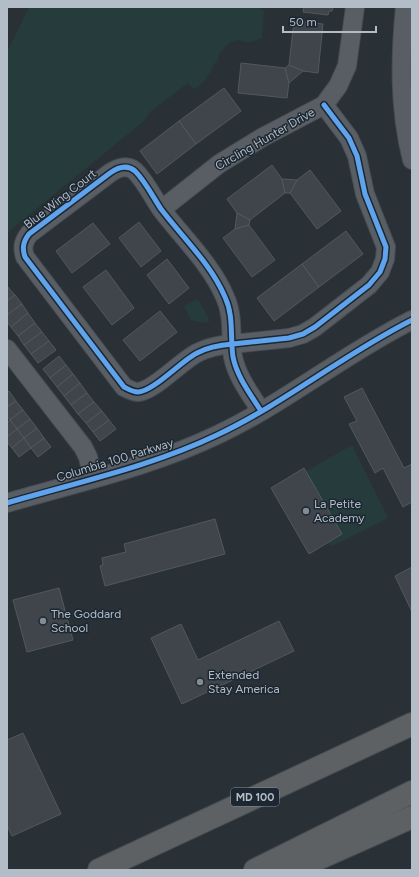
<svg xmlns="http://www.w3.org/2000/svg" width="419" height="877" font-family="Figtree,sans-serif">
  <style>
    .green { fill: #263b3c }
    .building { fill: #40454b; stroke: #51585e }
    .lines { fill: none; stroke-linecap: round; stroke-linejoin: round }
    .minor-casing { stroke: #474c51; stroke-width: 20 }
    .highway-casing { stroke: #464c51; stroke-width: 24 }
    .minor { stroke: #595e64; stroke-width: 18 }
    .highway { stroke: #5e6164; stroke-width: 22 }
    .cycleway-casing { stroke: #1c2731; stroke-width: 8 }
    .cycleway { stroke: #60a3ed; stroke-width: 5 }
    .poi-dot { fill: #828c95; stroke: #1c2731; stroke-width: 1.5 }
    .labels { text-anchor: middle; stroke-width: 3; stroke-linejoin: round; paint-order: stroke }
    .shield { fill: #1c2731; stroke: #85909b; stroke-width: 1 }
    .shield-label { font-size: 11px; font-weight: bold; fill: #b2bdc8 }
    .street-label { font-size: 12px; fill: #b2bdc8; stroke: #1c2731 }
    .poi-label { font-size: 12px; fill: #b2bdc8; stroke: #1c2731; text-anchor: start }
  </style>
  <rect width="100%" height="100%" fill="#293036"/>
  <g class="green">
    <path d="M 29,7 L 260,7 L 264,12 L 262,38 C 254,42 247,44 239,40 L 230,42 L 220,52 L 218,60 L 215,63 L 206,79 L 198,87 L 193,89 L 188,83 L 150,112 L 145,120 L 7,233 L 7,52 Z"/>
    <path d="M 198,299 L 210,321 L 204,323 L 191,320 L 184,306 Z"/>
    <path d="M 352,445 L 388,518 L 332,546 L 329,542 L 342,534 L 305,472 Z"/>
  </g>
  <g class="building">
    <path d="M 304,7 L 333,7 L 332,11 L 329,11 L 328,15 L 303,12 Z"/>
    <path d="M 294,21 L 323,24 L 318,73 L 303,71 L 289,65 Z"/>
    <path d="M 241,63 L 285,68 L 289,83 L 287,98 L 238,93 Z"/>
    <path d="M 289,65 L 303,71 L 289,83 L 285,68 Z"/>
    <path d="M 224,88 L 241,111 L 196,144 L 179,121 Z"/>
    <path d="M 179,121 L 196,144 L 157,174 L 140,151 Z"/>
    <path d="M 272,165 L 282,179 L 285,193 L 250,220 L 237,213 L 227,199 Z"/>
    <path d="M 310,170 L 341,211 L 317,229 L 290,193 L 297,180 Z"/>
    <path d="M 282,179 L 297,180 L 290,193 L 285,193 Z"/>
    <path d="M 237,213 L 250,220 L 249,225 L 235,229 Z"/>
    <path d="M 139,222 L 161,251 L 141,267 L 119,238 Z"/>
    <path d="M 93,223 L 110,244 L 72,273 L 56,251 Z"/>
    <path d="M 249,225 L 275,260 L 252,277 L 223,238 L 235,229 Z"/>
    <path d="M 346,231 L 363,254 L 319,287 L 302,264 Z"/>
    <path d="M 167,259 L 189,288 L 169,304 L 147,275 Z"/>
    <path d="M 302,264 L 319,287 L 274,321 L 257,298 Z"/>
    <path d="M 106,270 L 134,308 L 112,325 L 83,287 Z"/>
    <path d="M 7,286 L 15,295 L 7,301 Z"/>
    <path d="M 15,295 L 22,304 L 7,315 L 7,301 Z"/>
    <path d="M 22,304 L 28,313 L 11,327 L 7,322 L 7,315 Z"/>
    <path d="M 160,311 L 177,332 L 140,361 L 123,340 Z"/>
    <path d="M 28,313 L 35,323 L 18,336 L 11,327 Z"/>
    <path d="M 35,323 L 42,332 L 24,345 L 18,336 Z"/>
    <path d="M 42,332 L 49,341 L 31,354 L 24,345 Z"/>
    <path d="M 49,341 L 56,350 L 38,363 L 31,354 Z"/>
    <path d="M 59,356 L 66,365 L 50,378 L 43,369 Z"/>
    <path d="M 66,365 L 73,374 L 57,387 L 50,378 Z"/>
    <path d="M 73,374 L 80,383 L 64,396 L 57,387 Z"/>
    <path d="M 80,383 L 87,393 L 71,405 L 64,396 Z"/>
    <path d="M 362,388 L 404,468 L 412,464 L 412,502 L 403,507 L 383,468 L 375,473 L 349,424 L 357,421 L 344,397 Z"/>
    <path d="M 9,391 L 16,401 L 7,407 L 7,393 Z"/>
    <path d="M 87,393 L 94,402 L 78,414 L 71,405 Z"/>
    <path d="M 16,401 L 23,410 L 10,420 L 7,416 L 7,407 Z"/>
    <path d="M 94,402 L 102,411 L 86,423 L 78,414 Z"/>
    <path d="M 23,410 L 30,419 L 17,429 L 10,420 Z"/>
    <path d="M 102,411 L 109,420 L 93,432 L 86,423 Z"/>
    <path d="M 30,419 L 37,428 L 24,438 L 17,429 Z"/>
    <path d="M 10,420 L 17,429 L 7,437 L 7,422 Z"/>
    <path d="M 109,420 L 116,429 L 100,441 L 93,432 Z"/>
    <path d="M 37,428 L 44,438 L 31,448 L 24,438 Z"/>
    <path d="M 17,429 L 24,438 L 12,448 L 7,442 L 7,437 Z"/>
    <path d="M 24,438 L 31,448 L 19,457 L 12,448 Z"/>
    <path d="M 44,438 L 51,447 L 38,457 L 31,448 Z"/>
    <path d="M 304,468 L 342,534 L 309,554 L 271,488 Z"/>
    <path d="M 215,519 L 225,554 L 105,586 L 100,566 L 103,565 L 102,558 L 126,552 L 124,544 Z"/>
    <path d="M 412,567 L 412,612 L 395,576 Z"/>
    <path d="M 59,588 L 73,640 L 27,652 L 13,600 Z"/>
    <path d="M 279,621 L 294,651 L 182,704 L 151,638 L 181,624 L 198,660 Z"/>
    <path d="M 23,733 L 61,814 L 12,836 L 7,825 L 7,740 Z"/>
  </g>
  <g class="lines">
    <g class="minor-casing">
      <g id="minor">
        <path d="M 405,7 C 400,58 399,109 412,160"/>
        <path d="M 162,209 L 219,164 L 263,137 L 324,105 L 338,86 L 347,66 L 355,7"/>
        <path d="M 7,349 L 83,447 L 88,457 L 93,479"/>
        <path d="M 261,411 C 251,395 237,377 233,357 C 230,337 234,316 225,297 C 211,264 183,238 161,209 C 153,197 145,181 135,171 C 127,164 117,168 110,173 L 29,234 C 23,242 22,248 25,257 L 124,387 C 128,389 133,392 138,392 C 154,391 181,361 197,353 C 208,347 220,345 233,344 L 289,338 L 303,334 L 315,327 L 369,285 L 380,272 L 385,259 L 386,247 L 365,194 L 357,156 L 349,138 L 324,105"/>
        <path d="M 7,503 C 78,482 150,467 217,435 C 285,403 344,354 412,320"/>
      </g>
    </g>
    <g class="highway-casing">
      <g id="highway">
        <path d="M 99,870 L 412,724"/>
        <path d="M 255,870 L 412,792"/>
        <path d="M 293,870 L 412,817"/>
      </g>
    </g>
    <use href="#minor" class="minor"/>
    <use href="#highway" class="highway"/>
    <g class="cycleway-casing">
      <g id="cycleway">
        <path d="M 261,411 C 251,395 237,377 233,357 C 230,337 234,316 225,297 C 211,264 183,238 161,209 C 153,197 145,181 135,171 C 127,164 117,168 110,173 L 29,234 C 23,242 22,248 25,257 L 124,387 C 128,389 133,392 138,392 C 154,391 181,361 197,353 C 208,347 220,345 233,344 L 289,338 L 303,334 L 315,327 L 369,285 L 380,272 L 385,259 L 386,247 L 365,194 L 357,156 L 349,138 L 324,105"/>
        <path d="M 7,503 C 78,482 150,467 217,435 C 285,403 344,354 412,320"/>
      </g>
    </g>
    <use href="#cycleway" class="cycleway"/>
  </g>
  <g class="poi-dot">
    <circle cx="306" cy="511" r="4"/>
    <circle cx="43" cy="621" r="4"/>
    <circle cx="200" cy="682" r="4"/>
  </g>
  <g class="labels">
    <rect class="shield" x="231" y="788" width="48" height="18" rx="3"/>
    <g class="shield-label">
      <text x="255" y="801">MD 100</text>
    </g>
    <g class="street-label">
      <text transform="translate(265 139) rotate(-30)" y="4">Circling Hunter Drive</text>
      <text transform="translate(60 199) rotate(-38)" y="4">Blue Wing Court</text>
      <text transform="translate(115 460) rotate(-17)" y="4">Columbia 100 Parkway</text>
    </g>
    <g class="poi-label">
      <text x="314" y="508">La Petite<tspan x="314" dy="14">Academy</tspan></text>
      <text x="51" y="618">The Goddard<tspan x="51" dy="14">School</tspan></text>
      <text x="208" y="679">Extended<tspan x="208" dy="14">Stay America</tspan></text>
    </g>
  </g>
  <rect width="419" height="877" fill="none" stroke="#b2bdc8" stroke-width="16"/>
  <path d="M283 26v6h93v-6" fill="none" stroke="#b2bdc8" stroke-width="2"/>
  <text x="289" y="26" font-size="12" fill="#b2bdc8" stroke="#1c2731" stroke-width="3" paint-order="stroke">50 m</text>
</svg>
